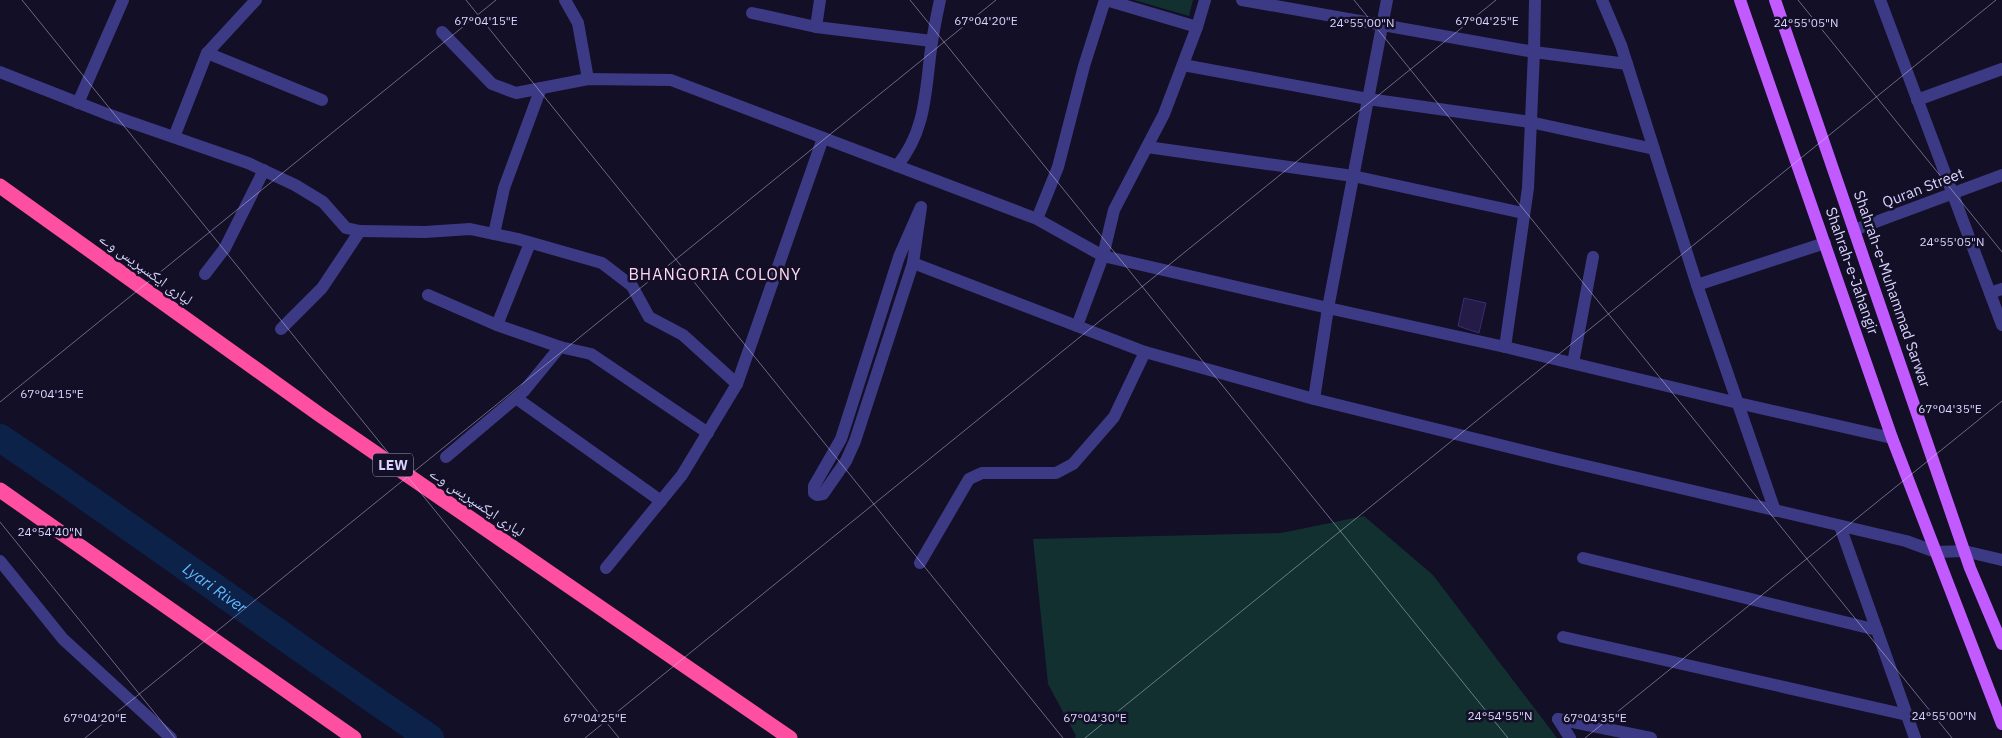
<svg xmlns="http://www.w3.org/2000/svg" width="2002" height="738" font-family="'IBM Plex Sans','Noto Naskh Arabic',sans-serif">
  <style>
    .green { fill: #12302f }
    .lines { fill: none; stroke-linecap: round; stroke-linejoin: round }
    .river { stroke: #0c2248; stroke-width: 28 }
    .building { fill: #241b47; stroke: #3b2d73 }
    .minor { stroke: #3d3a85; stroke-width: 12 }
    .major { stroke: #c25bff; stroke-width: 12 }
    .highway { stroke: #ff4fa3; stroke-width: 15 }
    .ticks { fill: none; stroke: #d9d4ff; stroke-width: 1; stroke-opacity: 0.45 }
    .labels { text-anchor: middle; stroke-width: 5; stroke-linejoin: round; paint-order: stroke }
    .shield { fill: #130f26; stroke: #9e99be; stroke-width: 1 }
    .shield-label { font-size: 14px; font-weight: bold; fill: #d9d4ff }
    .street-label { font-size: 15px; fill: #d9d4ff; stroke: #130f26 }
    .neighbourhood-label { font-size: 16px; letter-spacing: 1px; fill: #ffd6f0; stroke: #130f26 }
    .water-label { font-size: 16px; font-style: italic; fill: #62b6ff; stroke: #130f26 }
    .ticks-label { font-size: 12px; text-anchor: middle; fill: #d9d4ff; stroke: #130f26; stroke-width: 5; stroke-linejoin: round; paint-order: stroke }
  </style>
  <rect width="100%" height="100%" fill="#130f26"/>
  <g class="green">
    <path d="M 1134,0 L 1193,0 L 1189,16 Z"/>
    <path d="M 1364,516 L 1433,575 L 1557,738 L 1075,738 L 1076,736 L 1048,684 L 1033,539 L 1281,533 Z"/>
  </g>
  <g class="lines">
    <path class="river" id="s1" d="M 0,438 C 145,535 285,640 430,738"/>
  </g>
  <path class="building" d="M 1464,298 L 1486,303 L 1479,333 L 1458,326 Z"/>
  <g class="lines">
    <g class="minor">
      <path d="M 565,0 L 578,23 L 588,79"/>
      <path d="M 1106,0 L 1197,27"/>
      <path d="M 1205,0 L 1197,27 L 1164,114 L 1114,210 L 1103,256 L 1077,326 L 1145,352 L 1314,399 L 1557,459 L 1906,541 L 1936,552 L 1964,551 L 2002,560"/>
      <path d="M 1242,0 L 1534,52 L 1627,64"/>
      <path d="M 1602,0 L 1621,45 L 1697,285 L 1775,511"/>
      <path d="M 1880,0 L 2002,325"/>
      <path d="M 752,13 L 816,27 L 932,41"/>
      <path d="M 816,27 L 820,0"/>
      <path d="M 442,32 L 492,84 L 516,93 L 588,79 L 671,80 L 1037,219 L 1103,256 L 1328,308 L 1505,347 L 1738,403 L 1892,438"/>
      <path d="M 207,53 L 322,100"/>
      <path d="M 1183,65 L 1368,99 L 1530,122 L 1654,149"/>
      <path d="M 0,72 L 107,114 L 248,163 L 295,185 L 323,202 L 346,228 L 360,231 L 425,232 L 470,229 L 518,239 L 602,263 L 632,286 L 649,317 L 683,335 L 737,384"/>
      <path d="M 1917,100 L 2002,69"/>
      <path d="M 78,103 L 123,0"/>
      <path d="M 174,137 L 207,53 L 256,0"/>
      <path d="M 1147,147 L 1353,176 L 1523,213"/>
      <path d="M 897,166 C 928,128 925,87 932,42 C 934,28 937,14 940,0"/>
      <path d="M 921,207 L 913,263 L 855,441 L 846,461 L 823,494 L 817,495 L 814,493 L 814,486 L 841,439 L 899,257 Z"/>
      <path d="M 1037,219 L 1058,167 L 1084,66 L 1105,0"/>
      <path d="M 1854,230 L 2002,175"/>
      <path d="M 494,234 L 504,188 L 541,88"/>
      <path d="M 913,263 L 1077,326"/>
      <path d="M 205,274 L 225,248 L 264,170"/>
      <path d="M 1697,285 L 1825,243"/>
      <path d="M 1990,293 L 2002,289"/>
      <path d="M 428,295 L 497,325 L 560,347 L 591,354 L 708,433"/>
      <path d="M 497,325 L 530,243"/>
      <path d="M 281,329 L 322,288 L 360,231"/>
      <path d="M 1505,347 L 1528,188 L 1534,52 L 1535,0"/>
      <path d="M 1573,363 L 1593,257"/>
      <path d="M 516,398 L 661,501"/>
      <path d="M 1314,399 L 1328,308 L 1387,0"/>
      <path d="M 446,457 L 524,391 L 560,347"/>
      <path d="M 1840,526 L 1915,738"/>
      <path d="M 1583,558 L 1877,630"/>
      <path d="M 0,561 L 63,639 L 171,738"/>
      <path d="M 920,563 L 969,479 L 982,473 L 1056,473 L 1073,464 L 1114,417 L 1145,352"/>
      <path d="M 606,568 L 682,475 L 737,384 L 823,138"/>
      <path d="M 1563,637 L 1907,715"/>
      <path d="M 1558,719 L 1651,738"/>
      <path d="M 1558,719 L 1570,738"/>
    </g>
    <g class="major">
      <path d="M 1740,0 L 1892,438 L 2002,724"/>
      <path d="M 1775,0 L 1970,568 L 2002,644"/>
    </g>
    <g class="highway">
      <path d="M 0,186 L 320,415 L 790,738"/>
      <path d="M 0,490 L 354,738"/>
    </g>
  </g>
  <path class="ticks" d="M 22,0 L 619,738M 466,0 L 1063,738M 910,0 L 1508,738M 1354,0 L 1952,738M 1798,0 L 2002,252M 0,402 L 496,0M 0,522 L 175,738M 85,738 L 996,0M 585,738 L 1496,0M 1085,738 L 1996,0M 1585,738 L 2002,401"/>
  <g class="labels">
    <rect class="shield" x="373" y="453.5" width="40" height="23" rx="4"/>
    <g class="shield-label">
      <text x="393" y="470">LEW</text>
    </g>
    <g class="street-label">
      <text transform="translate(1923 188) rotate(-21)" y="5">Quran Street</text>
      <text transform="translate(146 269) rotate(36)" y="5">لیاری ایکسپریس وے</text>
      <text transform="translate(1852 271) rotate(71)" y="5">Shahrah-e-Jahangir</text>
      <text transform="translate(1892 289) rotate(71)" y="5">Shahrah-e-Muhammad Sarwar</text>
      <text transform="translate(477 502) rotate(34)" y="5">لیاری ایکسپریس وے</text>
    </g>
    <g class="neighbourhood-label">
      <text x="715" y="280">BHANGORIA COLONY</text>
    </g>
    <g class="water-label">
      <text dy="6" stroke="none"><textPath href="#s1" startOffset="262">Lyari River</textPath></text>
    </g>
  </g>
  <g class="ticks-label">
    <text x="486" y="25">67°04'15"E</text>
    <text x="1487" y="25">67°04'25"E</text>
    <text x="986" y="25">67°04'20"E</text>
    <text x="1362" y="27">24°55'00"N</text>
    <text x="1806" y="27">24°55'05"N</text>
    <text x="1952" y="246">24°55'05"N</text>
    <text x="52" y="398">67°04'15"E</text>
    <text x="1950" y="413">67°04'35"E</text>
    <text x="50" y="536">24°54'40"N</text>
    <text x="1500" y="720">24°54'55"N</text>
    <text x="1944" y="720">24°55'00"N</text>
    <text x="95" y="722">67°04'20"E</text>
    <text x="595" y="722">67°04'25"E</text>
    <text x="1095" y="722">67°04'30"E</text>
    <text x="1595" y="722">67°04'35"E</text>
  </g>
</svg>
